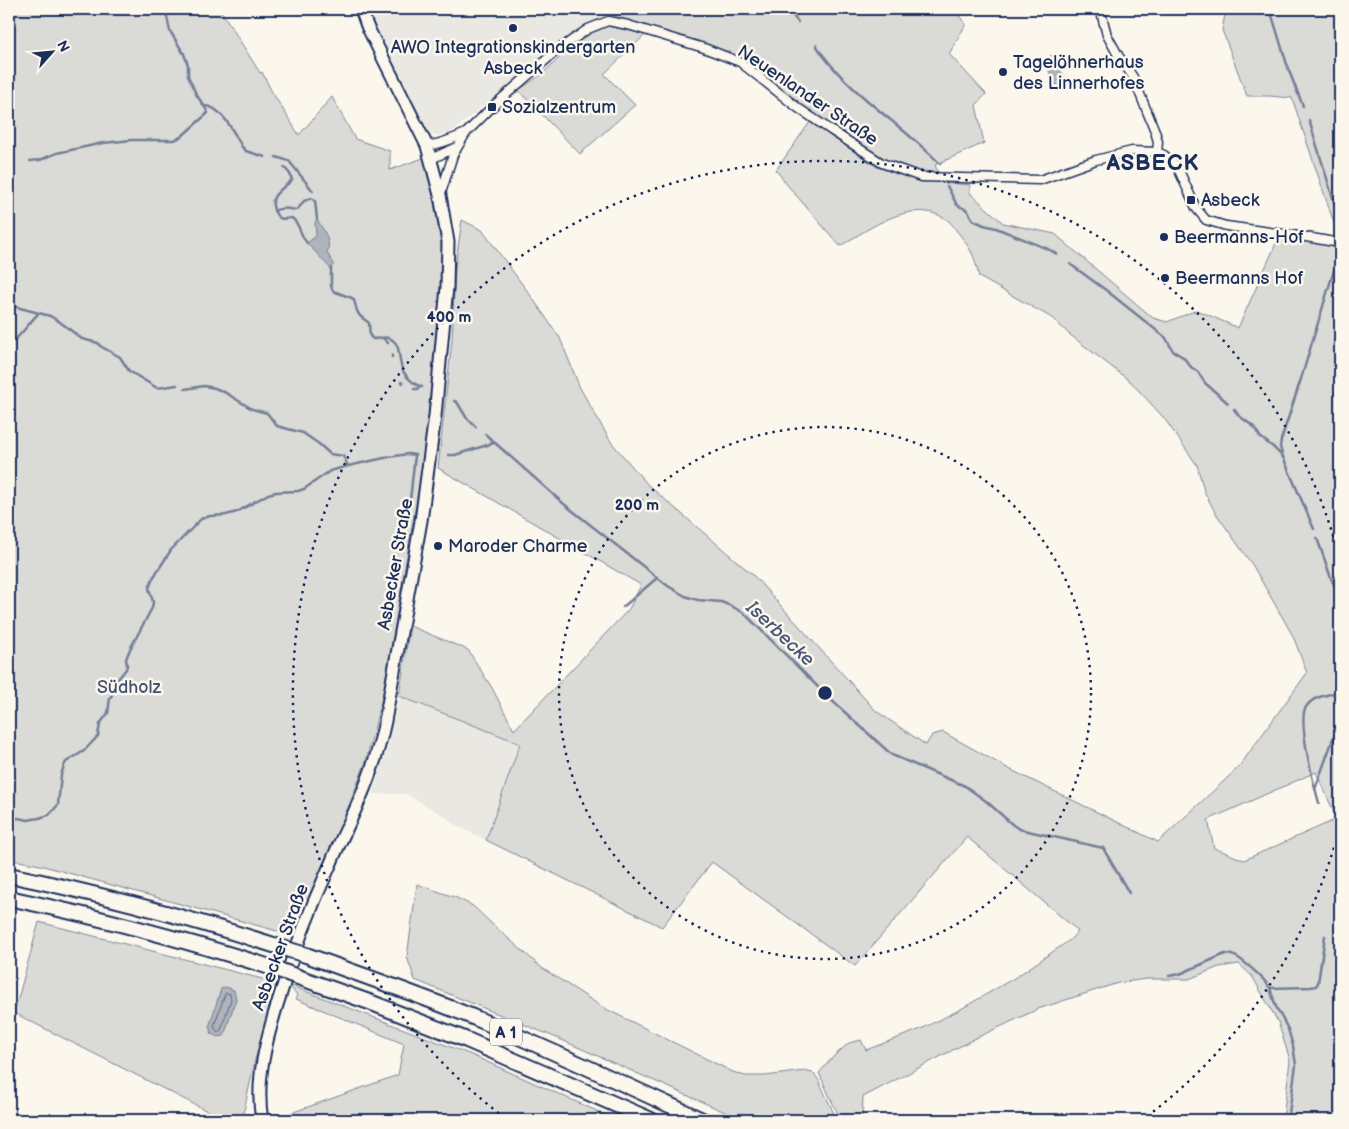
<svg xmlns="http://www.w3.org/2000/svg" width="1349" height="1129" font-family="'Balsamiq Sans',sans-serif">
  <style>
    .built { fill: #eae8e2 }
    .green { fill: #dadad7; stroke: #7a849a; fill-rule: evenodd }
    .water { fill: #afb3bb; stroke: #747e96 }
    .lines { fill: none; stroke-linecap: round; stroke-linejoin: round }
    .shore { stroke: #566483; stroke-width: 1 }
    .stream { stroke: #747e96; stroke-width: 2.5 }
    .minor-casing { stroke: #1b2f5e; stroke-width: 11 }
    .secondary-casing { stroke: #1b2f5e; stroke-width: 15 }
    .motorway-casing { stroke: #1b2f5e; stroke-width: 18 }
    .minor { stroke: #fbf7ec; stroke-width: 8 }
    .secondary { stroke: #fbf7ec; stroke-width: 11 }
    .motorway { stroke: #fbf7ec; stroke-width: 14 }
    .motorway-bridge-casing { stroke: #1b2f5e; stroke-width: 18; stroke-linecap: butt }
    .motorway-bridge { stroke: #fbf7ec; stroke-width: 14 }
    .ring { fill: none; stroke: #1b2f5e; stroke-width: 2.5; stroke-dasharray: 2.5 5 }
    .poi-dot { fill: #1b2f5e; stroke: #fbf7ec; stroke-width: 2 }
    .labels { text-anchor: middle; stroke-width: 5; stroke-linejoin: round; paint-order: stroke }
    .shield { fill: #fbf7ec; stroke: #5e6b89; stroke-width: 1 }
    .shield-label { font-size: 16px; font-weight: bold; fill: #1b2f5e }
    .poi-label { font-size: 18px; fill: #1b2f5e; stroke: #fbf7ec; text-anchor: start }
    .street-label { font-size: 18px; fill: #1b2f5e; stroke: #fbf7ec }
    .park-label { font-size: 18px; fill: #415176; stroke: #fbf7ec }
    .water-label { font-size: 19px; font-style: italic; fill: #47577a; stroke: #fbf7ec }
    .district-label { font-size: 22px; font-weight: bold; letter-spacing: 1px; fill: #1b2f5e; stroke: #fbf7ec }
    .centre { fill: #1b2f5e; stroke: #fbf7ec; stroke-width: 2.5 }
    .ring-label { font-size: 15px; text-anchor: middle; font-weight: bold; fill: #1b2f5e; stroke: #fbf7ec; stroke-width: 5; stroke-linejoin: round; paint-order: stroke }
  </style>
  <rect width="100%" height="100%" fill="#fbf7ec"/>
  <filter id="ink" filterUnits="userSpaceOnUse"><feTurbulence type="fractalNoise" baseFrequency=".02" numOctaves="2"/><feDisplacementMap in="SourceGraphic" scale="10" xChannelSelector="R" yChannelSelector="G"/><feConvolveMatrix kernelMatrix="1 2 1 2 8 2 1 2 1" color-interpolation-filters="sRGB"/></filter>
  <g filter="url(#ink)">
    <g class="built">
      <path d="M 366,9 L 612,9 L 553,49 L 449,134 L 428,136 L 370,22 Z"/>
      <path d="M 399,696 L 510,739 L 520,744 L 486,840 L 459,827 L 444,816 L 406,794 L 372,794 L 388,745 Z"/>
    </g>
    <g class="green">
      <path d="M 9,9 L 220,9 L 260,73 L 262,72 L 272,92 L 299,135 L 332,97 L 355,139 L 390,151 L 390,170 L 426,157 L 428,166 L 442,250 L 441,299 L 423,464 L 383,694 L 366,761 L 346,814 L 296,929 L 277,931 L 40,865 L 9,859 Z"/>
      <path d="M 612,9 L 953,9 L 966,24 L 949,54 L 986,94 L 976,105 L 984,143 L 935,165 L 938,172 C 905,172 877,157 850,139 C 832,128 816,116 799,104 C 774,84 752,65 723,51 L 605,13 Z"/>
      <path d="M 1226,9 L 1340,9 L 1340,236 L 1338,235 L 1292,98 L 1269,96 L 1247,96 L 1222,30 Z"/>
      <path d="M 607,26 L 646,34 L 604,74 L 635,105 L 580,154 L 518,90 C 531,83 542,74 553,64 C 569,48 583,30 607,26 Z"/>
      <path d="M 810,122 L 877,167 L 916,180 L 970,185 L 970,193 L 1003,223 L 1055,234 L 1153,318 L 1167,322 L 1197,310 L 1238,328 L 1279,237 L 1311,240 L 1340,248 L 1340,1120 L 1283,1120 L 1290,1060 L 1278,1022 L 1252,976 L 1239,964 L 1219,967 L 1189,979 L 1146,979 L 1118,983 L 1038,1009 L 972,1040 L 863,1097 L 862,1120 L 842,1120 L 834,1106 L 819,1073 L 834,1056 L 849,1043 L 861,1040 L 866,1050 L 921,1029 L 961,1009 L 1016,977 L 1070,940 L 1078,931 L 967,837 L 855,966 L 712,862 L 662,927 L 486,840 L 520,744 L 509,739 L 399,696 L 410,626 L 468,650 L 492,688 L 514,730 L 629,609 L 641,585 L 438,468 L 452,340 L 455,268 L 462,220 L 482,230 L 531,296 L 560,338 L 580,388 L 611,442 L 648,485 L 753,575 L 876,711 L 926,745 L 932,735 L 943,732 L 1009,769 L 1158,842 L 1238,768 L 1307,673 L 1293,636 L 1253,566 L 1215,512 L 1204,491 L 1197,465 L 1164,418 L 1130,381 L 1069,334 L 1052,318 L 979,277 C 975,256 970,247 956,230 C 953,226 950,221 946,219 C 911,197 871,228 840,246 L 788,186 L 776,170 ZM 1316,772 L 1337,819 L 1244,860 L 1214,848 L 1208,820 Z"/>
      <path d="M 417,884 L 457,898 L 473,906 L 493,925 L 542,968 L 604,1008 L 733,1072 L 745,1076 L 765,1076 L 804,1071 L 813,1073 L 818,1079 L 837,1120 L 743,1120 L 557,1038 L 415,980 L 407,957 Z"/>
      <path d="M 39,922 L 278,983 L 255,1060 L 242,1120 L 225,1120 L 14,1013 Z"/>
      <path d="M 292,986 L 469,1054 L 617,1120 L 271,1120 L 398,1075 L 404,1044 L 296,999 L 298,996 L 291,988 Z"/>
    </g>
    <g class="water">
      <path d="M 1050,56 L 1053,56 C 1057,60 1056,63 1059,68 C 1064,76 1071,84 1055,85 C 1050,81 1051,79 1050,73 C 1047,66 1045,63 1050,56 Z"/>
      <path d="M 317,219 C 323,230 332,240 327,253 L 334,264 L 331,269 L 307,243 L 316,236 L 315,223 Z"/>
      <path d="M 226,987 L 234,990 L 236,999 L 224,1036 L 218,1037 L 212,1034 L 209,1027 L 221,989 Z"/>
    </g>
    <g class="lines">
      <path class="shore" d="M 227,993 L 230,994 L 231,999 L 221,1030 L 218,1032 L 216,1030 L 214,1026 L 225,994 Z"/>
      <g class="stream">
        <path d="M 166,9 L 166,12 L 170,31 L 184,54 L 188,65 L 188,76 L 196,94 L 204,106 C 221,105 234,133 242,147 L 246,151 L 265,157"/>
        <path d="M 787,9 L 798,22"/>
        <path d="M 1270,9 L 1289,71 L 1303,106"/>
        <path d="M 816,45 C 846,92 902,124 940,164"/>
        <path d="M 1309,120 L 1340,221"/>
        <path d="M 276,157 L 289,161 L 313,191"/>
        <path d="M 30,161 L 40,160 L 57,153 L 103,143 L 132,140 L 174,140 L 181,137 L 208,113 L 204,106"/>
        <path d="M 284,167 L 290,174 L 292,180 C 282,190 267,195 275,212 C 279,221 284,219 292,218 C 300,224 300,235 307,243"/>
        <path d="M 947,186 L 957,205 L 967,210 L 973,220 L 984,225 L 996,228 L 1048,249 L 1057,254"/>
        <path d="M 274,211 C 282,207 289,209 297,210 L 304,201 L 311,198 L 315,201 L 317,219"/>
        <path d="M 1070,264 L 1107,291 L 1166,338 L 1173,351 L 1183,357 L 1191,367 L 1198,372 L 1205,383 L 1228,403"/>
        <path d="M 331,269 L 331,286 L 333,291 L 352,298 L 354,300 L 357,311 L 360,316 L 369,323 L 370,336 L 373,339 C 378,339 384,336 389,338 C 401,343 398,355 401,365 C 403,375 413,384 422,387"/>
        <path d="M 9,305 L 50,316 L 60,322 L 82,339 L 98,343 L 100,346 L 120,357 L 129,371 L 157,388 L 177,385"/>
        <path d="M 383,338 L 388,343"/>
        <path d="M 12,342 C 23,334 29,322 39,313"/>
        <path d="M 392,355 L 392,357"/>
        <path d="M 401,382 L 403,383"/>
        <path d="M 185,389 L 204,386 L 215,388 L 226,393 L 252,409 L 267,413 L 277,426 L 303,433 L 319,444 L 330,454 L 343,456 L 348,466"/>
        <path d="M 414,389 L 418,389 L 420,386"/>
        <path d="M 454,401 L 457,402 L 466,417 L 476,427"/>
        <path d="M 1234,409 L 1238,415 L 1254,427 L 1260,437 L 1273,447 L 1283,457 L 1314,529"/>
        <path d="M 485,434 L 564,504 L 668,586 L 685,596 L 698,600 L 721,602 L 731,606 L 744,613 L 828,697 L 892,755 L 965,786 L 986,801 L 1013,825 L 1019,829 L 1103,848 L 1129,893"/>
        <path d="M 448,455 L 455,455 L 494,443"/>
        <path d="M 1283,457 L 1280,447 L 1281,440 L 1301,379 L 1340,250"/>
        <path d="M 1317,538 L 1331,578 L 1340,598"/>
        <path d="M 623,607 L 657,578"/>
        <path d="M 1332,740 L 1340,738"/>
        <path d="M 1315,789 L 1336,731 L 1340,723"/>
        <path d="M 1319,803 C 1314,786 1297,720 1306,707 C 1314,695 1328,696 1340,691"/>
        <path d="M 9,819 L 18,818 L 28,820 L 39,818 L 49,815 L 58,805 L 61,775 L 64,766 L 66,762 L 84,751 L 98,736 L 100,724 L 108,713 L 110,698 L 116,688 L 118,679 L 126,669 L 127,665 L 126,659 L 130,649 L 152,608 L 153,602 L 149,588 L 153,578 L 171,550 L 201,519 L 210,516 L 226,515 L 237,512 L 268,494 L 276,492 L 298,491 L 304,489 L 330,471 L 348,466 L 389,457 L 408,454 L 415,455 L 410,500 L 409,505 L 402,512"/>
        <path d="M 1169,976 L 1180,974 L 1225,954 C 1229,954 1233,955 1237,957 C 1246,963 1265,979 1270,988"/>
        <path d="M 1288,1120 L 1296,1065 L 1293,1046 L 1288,1029 L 1276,1007 L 1270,988 L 1311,987 L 1316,986 L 1318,983 L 1325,936"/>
      </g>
      <g class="minor-casing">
        <g id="minor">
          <path d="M 1100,9 L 1107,35 L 1118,55 L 1133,77 L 1155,131 L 1158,142 L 1157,152"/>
          <path d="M 427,146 C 441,144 453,139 466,133"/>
          <path d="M 431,159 L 457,147"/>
          <path d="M 441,193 L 453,155 L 466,133 L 492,107 L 555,52 L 588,29 L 608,21 L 628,25 L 704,48 L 740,62 L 798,108 L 832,131 L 882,163 L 921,177 L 1040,180 L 1096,160 L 1132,151 L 1157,152 L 1164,155 L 1177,166 L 1196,208 L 1206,220 L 1226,226 L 1306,237 L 1340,243"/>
        </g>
      </g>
      <g class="secondary-casing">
        <path id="secondary" d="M 262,1120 C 255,1082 266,1041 277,1005 C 292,956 310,909 331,863 C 343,834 359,805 369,776 C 376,758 381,740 385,721 L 421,521 L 435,416 L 447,287 L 448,242 L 440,195 L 427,146 L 367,26 L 361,9"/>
      </g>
      <g class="motorway-casing">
        <g id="motorway">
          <path d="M 9,875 C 101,894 193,919 283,948"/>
          <path d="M 9,898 C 98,917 186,940 273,968"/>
          <path d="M 306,955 C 364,976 423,996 480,1020 C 555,1052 628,1086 702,1120"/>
          <path d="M 298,977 L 372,1003 L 467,1040 L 651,1120"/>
        </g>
      </g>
      <use href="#minor" class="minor"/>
      <use href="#secondary" class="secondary"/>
      <use href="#motorway" class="motorway"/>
      <g class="motorway-bridge-casing">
        <g id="motorway-bridge">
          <path d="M 283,948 L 306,955"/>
          <path d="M 273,968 L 298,977"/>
        </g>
      </g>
      <use href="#motorway-bridge" class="motorway-bridge"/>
    </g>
  </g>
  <g class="ring">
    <circle cx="825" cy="693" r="266"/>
    <path d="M1340 826A532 532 0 0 1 1145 1118M505 1118A532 532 0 1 1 1340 560"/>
  </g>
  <g class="poi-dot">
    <circle cx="513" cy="28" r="5"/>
    <circle cx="1003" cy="72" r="5"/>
    <rect x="487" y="102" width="10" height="10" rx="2.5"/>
    <rect x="1186" y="195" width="10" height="10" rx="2.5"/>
    <circle cx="1164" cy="237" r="5"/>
    <circle cx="1165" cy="278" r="5"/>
    <circle cx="438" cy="546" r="5"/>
  </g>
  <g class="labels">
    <rect class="shield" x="490" y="1018.5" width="32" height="27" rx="4"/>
    <g class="shield-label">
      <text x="506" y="1038">A 1</text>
    </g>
    <g class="poi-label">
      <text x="513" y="53" text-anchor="middle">AWO Integrationskindergarten<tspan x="513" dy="21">Asbeck</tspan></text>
      <text x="1013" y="68">Tagelöhnerhaus<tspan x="1013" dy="21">des Linnerhofes</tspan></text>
      <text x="502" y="113">Sozialzentrum</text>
      <text x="1201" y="206">Asbeck</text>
      <text x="1174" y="243">Beermanns-Hof</text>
      <text x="1175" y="284">Beermanns Hof</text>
      <text x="448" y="552">Maroder Charme</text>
    </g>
    <g class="street-label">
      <text transform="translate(808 95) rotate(34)" y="6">Neuenlander Straße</text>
      <text transform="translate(395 564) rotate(-80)" y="6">Asbecker Straße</text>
      <text transform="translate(280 947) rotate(-70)" y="6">Asbecker Straße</text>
    </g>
    <g class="park-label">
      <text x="129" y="693">Südholz</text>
    </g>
    <g class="water-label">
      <text transform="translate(781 633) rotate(43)" y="7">Iserbecke</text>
    </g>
    <g class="district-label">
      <text x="1153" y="170">ASBECK</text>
    </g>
  </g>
  <circle cx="825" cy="693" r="8" class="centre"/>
  <g class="ring-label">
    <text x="449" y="322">400 m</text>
    <text x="637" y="510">200 m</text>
  </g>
  <rect width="1349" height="1129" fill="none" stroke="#fbf7ec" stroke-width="30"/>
  <rect x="15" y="15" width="1319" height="1099" fill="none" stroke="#1b2f5e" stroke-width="2" filter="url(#ink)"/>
  <g transform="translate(52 52) rotate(63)" stroke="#fbf7ec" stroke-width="4" paint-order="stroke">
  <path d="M0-4L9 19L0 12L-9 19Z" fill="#1b2f5e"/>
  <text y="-8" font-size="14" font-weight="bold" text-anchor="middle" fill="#1b2f5e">N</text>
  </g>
</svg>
